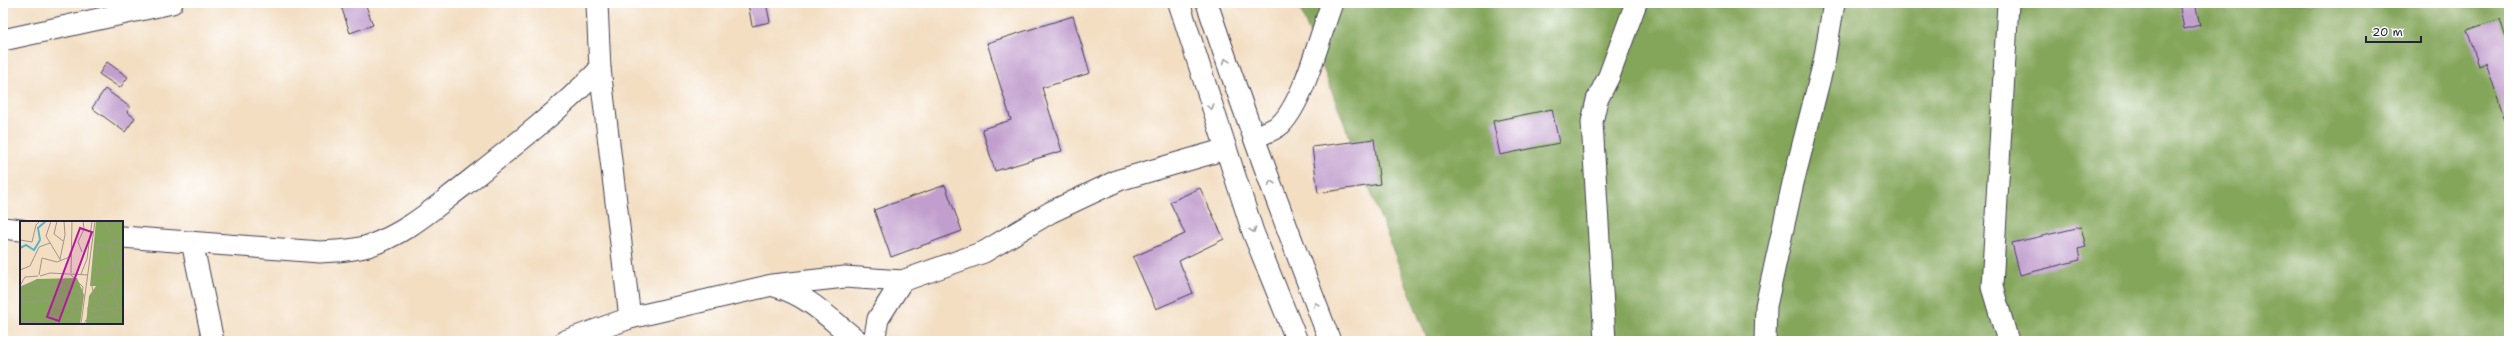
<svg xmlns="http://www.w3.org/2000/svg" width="2512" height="344" font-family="'Shantell Sans',sans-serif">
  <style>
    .forest { fill: #84a65a; stroke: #53644a }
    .building { fill: #c19ecd }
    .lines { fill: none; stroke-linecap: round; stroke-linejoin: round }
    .minor-casing { stroke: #413e4f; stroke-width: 23 }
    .minor { stroke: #fff; stroke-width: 21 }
    .oneway { stroke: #9c9ca7 }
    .inset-river { fill: none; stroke: #50b7ce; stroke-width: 2 }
    .inset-road { fill: none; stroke: #9f938c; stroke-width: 1 }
    .view { fill: #b5179e; fill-opacity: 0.15; stroke: #b5179e; stroke-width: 2 }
    .inset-edge { fill: none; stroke: #22223b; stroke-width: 2 }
  </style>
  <rect width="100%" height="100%" fill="#fff"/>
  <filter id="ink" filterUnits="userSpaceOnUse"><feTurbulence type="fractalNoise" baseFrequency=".025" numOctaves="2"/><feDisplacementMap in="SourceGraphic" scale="8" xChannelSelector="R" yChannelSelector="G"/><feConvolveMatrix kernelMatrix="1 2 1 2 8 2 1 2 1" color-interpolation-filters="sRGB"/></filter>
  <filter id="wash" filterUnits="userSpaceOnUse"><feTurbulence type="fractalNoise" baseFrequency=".012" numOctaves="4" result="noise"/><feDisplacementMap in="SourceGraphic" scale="16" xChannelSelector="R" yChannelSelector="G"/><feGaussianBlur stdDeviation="0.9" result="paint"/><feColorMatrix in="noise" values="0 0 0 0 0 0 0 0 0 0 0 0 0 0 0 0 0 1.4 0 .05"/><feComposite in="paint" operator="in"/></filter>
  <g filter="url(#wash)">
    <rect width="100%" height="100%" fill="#f3dec2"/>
    <path class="forest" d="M 1298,3 L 2509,3 L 2509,341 L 1428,341 Z"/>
    <g id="blocks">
      <g class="building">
        <path d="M 340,3 L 365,3 L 373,25 L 350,33 Z"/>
        <path d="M 748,3 L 766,3 L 770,22 L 752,26 Z"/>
        <path d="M 2179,3 L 2195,3 L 2200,25 L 2184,29 Z"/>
        <path d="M 1073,16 L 1090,73 L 1042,88 L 1062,151 L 995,171 L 982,129 L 1011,120 L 987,43 Z"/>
        <path d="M 2500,19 L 2509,48 L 2509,123 L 2506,123 L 2486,63 L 2479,66 L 2467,30 Z"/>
        <path d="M 107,62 L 128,77 L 120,88 L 99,74 Z"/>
        <path d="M 105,89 L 130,107 L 127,112 L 135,118 L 125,132 L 92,108 Z"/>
        <path d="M 1552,109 L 1559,143 L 1500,155 L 1493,121 Z"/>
        <path d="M 1374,139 L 1380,184 L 1318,193 L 1312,147 Z"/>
        <path d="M 945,185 L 962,231 L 891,257 L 874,210 Z"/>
        <path d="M 1200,188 L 1224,239 L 1179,261 L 1193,293 L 1156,309 L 1133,257 L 1185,234 L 1170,202 Z"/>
        <path d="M 2081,227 L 2086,247 L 2078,249 L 2080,260 L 2020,275 L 2012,243 Z"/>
      </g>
    </g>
  </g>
  <g filter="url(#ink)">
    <use href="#blocks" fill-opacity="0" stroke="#413e4f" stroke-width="1"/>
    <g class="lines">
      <g class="minor-casing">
        <g id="minor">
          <path d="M 597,3 L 600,69 L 630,318"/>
          <path d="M 1179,3 L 1253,232 L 1297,341"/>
          <path d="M 1207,3 C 1245,117 1287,229 1330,341"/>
          <path d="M 2008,3 L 1992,287 L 2008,341"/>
          <path d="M 3,40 L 172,3"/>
          <path d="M 1254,137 C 1263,134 1273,131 1281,124 C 1304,101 1320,35 1332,3"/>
          <path d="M 3,228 L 21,230"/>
          <path d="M 122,237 L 320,252 C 337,251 352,251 368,246 C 404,235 434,208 463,186 C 510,149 558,112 600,69"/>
          <path d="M 192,242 L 213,341"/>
          <path d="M 774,286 C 810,296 829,319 858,341"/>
          <path d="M 565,341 L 630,318 L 772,285 L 845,277 L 902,281 L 984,252 L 1051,212 L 1119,180 L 1226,149"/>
          <path d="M 874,341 L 878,319 L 902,281"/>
          <path d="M 1605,341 L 1592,122 L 1597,100 L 1609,76 L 1636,3"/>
          <path d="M 1765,341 L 1766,306 L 1793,183 L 1824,62 L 1834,3"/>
        </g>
      </g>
      <use href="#minor" class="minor"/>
    </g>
    <defs><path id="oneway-chevron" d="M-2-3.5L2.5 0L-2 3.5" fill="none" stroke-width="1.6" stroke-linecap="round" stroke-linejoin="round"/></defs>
    <g class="oneway">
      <use href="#oneway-chevron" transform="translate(1226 61) rotate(-108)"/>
      <use href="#oneway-chevron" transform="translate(1211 107) rotate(73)"/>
      <use href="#oneway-chevron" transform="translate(1271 183) rotate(-109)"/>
      <use href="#oneway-chevron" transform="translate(1253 230) rotate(70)"/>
      <use href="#oneway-chevron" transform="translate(1316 305) rotate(-111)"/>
    </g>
  </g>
  <g transform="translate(20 221)">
    <rect width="103" height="103" fill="#f3dec2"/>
    <path d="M 76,0 L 103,0 L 103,103 L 66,103 L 69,75 L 76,65 L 70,65 ZM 57,57 L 64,74 L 60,103 L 0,103 L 0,66 L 17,58 Z" fill="#84a65a"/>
    <path class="inset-river" d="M 0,27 L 6,24 L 14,29 L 20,19 L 18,7 L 26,0"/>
    <path class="inset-road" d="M 31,0 L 26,15 L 41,40M 37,0 L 34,13 L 43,20M 85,0 L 88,9 L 100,19M 0,19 L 12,21 L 16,4 L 20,0M 62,31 L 58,21 L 64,8 L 63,0M 40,38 L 45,14 L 44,0M 95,46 L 75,55 L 72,66 L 75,78 L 68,86 L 68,91 L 103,86M 97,47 L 93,46 L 88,26 L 93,20 L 103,21M 0,49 L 10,45 L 19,26 L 30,22M 51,52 L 52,0M 61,53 L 67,38 L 72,0M 79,53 L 75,43 L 77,23 L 94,27 L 102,33M 19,54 L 22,37 L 37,41 L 52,35M 20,55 L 30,52 L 68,54M 93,64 L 99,64 L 95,58M 0,65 L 5,56 L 18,55M 0,66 L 13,61 L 24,67 L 36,62 L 62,73M 91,71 L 102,32M 0,74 L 4,82 L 36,78 L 59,88 L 63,66 L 51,54M 0,78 L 8,72 L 22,76 L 36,69 L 61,82M 80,91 L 87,71 L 94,72 L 98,87M 73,92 L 80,78 L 80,67 L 93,65M 46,98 L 49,99 L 53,89 L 59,90M 0,100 L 37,103M 61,103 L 75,0M 64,103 L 66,99 L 102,92"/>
    <path class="view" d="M 60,7 L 72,11 L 39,100 L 27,96 Z"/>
    <rect width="103" height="103" class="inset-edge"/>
  </g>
  <rect width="2512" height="344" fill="none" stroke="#fff" stroke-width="16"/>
  <path d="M2366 36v6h55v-6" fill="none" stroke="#22223b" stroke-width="2"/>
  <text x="2372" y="36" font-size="12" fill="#22223b" stroke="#ffffff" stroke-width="3" paint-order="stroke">20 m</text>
</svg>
